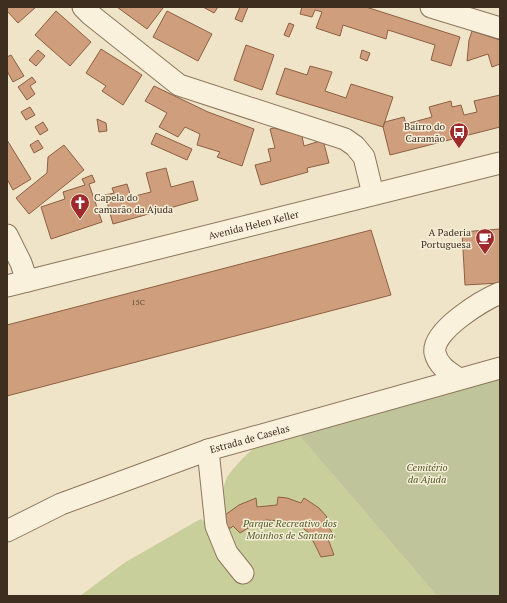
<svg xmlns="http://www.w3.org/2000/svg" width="507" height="603" font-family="'PT Serif',serif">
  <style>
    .green { fill: #c9cf9b }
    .cemetery { fill: #bfc49a }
    .building { fill: #cf9f7d; stroke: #8d5f41 }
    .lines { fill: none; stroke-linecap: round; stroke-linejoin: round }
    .minor-casing { stroke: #8d765c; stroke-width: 23 }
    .minor { stroke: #faf1dc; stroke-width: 21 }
    .labels { text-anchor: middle; stroke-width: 3; stroke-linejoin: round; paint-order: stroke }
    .number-label { font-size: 8px; fill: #624a37 }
    .poi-label { font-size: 10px; fill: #3d2e20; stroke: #f7eed8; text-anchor: end }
    .street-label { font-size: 10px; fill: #3d2e20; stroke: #f7eed8 }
    .park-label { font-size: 10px; font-style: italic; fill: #4d5a26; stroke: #f7eed8 }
  </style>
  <rect width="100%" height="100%" fill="#f0e4c8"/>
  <path class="green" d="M 297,433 L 437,596 L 80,596 L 124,563 L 197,521 L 201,519 L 205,522 L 221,503 L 224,486 L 227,477 L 233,469 L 243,458 L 262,441 Z"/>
  <path class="cemetery" d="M 500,376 L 500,596 L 437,596 L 297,433 Z"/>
  <g class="building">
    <path d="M 7,7 L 36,7 L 18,23 L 7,11 Z"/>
    <path d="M 117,7 L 162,7 L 163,8 L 147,29 Z"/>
    <path d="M 203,7 L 218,7 L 214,13 Z"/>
    <path d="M 240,7 L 248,7 L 242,22 L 235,19 Z"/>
    <path d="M 302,7 L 366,7 L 460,37 L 451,66 L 431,60 L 435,45 L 388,30 L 386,39 L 343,25 L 340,36 L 316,28 L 322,12 L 315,10 L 312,17 L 300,14 Z"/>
    <path d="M 56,11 L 91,42 L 70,66 L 35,35 Z"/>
    <path d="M 167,11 L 212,34 L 198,61 L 153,37 Z"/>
    <path d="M 289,23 L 294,25 L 289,37 L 284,35 Z"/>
    <path d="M 472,31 L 500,40 L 500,64 L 492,67 L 488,54 L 467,61 L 469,40 Z"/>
    <path d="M 246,45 L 274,55 L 262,90 L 234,80 Z"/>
    <path d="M 101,49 L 142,75 L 123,105 L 102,91 L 106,86 L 86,73 Z"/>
    <path d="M 38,50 L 45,56 L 36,66 L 29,60 Z"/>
    <path d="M 362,50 L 370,53 L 367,61 L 360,58 Z"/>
    <path d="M 11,55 L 24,76 L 13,82 L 7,71 L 7,57 Z"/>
    <path d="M 310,66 L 332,72 L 325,91 L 346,98 L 351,84 L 393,97 L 383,127 L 276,94 L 285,68 L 307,75 Z"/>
    <path d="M 32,77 L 36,82 L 30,86 L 35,94 L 27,100 L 18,87 Z"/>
    <path d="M 154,86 L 208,112 L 254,129 L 242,166 L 217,157 L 220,152 L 197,145 L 200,134 L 185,127 L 178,137 L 159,127 L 167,113 L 145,101 Z"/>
    <path d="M 500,95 L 500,127 L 390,155 L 383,127 L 385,122 L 404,117 L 406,124 L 432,117 L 429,107 L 451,101 L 452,107 L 461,105 L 464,115 L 477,112 L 474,101 Z"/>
    <path d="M 30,107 L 35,115 L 26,120 L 21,112 Z"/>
    <path d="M 97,119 L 106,123 L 107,131 L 99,132 Z"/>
    <path d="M 43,122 L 48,130 L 40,135 L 35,127 Z"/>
    <path d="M 274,128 L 302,136 L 304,146 L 323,140 L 329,163 L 307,168 L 308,172 L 261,185 L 255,165 L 271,161 L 268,149 L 275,148 L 270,129 Z"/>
    <path d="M 156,133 L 192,149 L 187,160 L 151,144 Z"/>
    <path d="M 7,140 L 31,179 L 13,190 L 7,179 Z"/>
    <path d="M 38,140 L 43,148 L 34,153 L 30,145 Z"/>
    <path d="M 64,145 L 84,170 L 29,214 L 16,198 L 47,173 L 48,157 Z"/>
    <path d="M 166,168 L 171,187 L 193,181 L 198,200 L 113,224 L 105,195 L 114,193 L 112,188 L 127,184 L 131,197 L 151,192 L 146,173 Z"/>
    <path d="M 92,175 L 95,182 L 89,184 L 102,222 L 51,239 L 41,207 L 65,199 L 63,192 L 85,185 L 82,179 Z"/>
    <path d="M 500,229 L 500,283 L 465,285 L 462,232 Z"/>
    <path d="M 371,230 L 391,295 L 7,396 L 7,325 Z"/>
    <path d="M 278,497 L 287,498 L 301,503 L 304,498 L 319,508 L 327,517 L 324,520 L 335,537 L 328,539 L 334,555 L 321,557 L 309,533 L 294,521 L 292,525 L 280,521 L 266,520 L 253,525 L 240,533 L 233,526 L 231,528 L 226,528 L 225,515 L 239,505 L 256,498 L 257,507 L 277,505 Z"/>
  </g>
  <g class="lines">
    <g class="minor-casing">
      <g id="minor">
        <path d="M 83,7 L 91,15 L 179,85 L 345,139 L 355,146 L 364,157 L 373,194"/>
        <path d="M 431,7 L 500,28"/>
        <path d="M 7,235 L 21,263 L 27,281"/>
        <path id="s1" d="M 7,286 L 500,163"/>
        <path d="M 459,379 C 449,372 438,366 435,353 C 431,331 483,300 500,293"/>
        <path d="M 208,450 L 216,526 L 227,553 L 243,573"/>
        <path id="s2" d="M 7,531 L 61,504 L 208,450 L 500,368"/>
      </g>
    </g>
    <use href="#minor" class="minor"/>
  </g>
  <defs>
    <g id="bus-pin" transform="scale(1)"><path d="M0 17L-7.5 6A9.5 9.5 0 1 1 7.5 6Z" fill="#9e2a2b" stroke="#f7eed8"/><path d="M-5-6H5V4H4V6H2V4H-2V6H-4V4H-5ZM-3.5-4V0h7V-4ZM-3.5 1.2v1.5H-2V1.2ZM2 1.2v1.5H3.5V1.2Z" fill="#fff"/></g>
    <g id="church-pin" transform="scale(1)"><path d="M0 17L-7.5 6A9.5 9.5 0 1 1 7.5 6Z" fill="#9e2a2b" stroke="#f7eed8"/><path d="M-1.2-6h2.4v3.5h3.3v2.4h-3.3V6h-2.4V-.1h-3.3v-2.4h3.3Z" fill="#fff"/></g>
    <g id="cafe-pin" transform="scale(1)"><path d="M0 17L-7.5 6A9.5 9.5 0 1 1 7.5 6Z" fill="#9e2a2b" stroke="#f7eed8"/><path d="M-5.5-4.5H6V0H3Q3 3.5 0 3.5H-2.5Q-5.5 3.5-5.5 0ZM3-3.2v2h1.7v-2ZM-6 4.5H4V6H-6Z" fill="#fff"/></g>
  </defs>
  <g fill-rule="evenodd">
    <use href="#bus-pin" x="459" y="132"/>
    <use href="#church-pin" x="80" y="203"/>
    <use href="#cafe-pin" x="485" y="238"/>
  </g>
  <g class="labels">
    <g class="number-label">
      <text x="138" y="305">15C</text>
    </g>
    <g class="poi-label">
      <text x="445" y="130">Bairro do<tspan x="445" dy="12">Caramão</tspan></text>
      <text x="94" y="201" text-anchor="start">Capela do<tspan x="94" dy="12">camarão da Ajuda</tspan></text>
      <text x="471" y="236">A Paderia<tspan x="471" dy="12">Portuguesa</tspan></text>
    </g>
    <g class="street-label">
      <text dy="4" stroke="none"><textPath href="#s1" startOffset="254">Avenida Helen Keller</textPath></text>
      <text dy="4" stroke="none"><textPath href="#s2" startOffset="260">Estrada de Caselas</textPath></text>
    </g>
    <g class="park-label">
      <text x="427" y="471">Cemitério<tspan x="427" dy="12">da Ajuda</tspan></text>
      <text x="290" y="527">Parque Recreativo dos<tspan x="290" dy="12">Moinhos de Santana</tspan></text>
    </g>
  </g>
  <rect width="507" height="603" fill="none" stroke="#3d2e20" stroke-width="16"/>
</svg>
